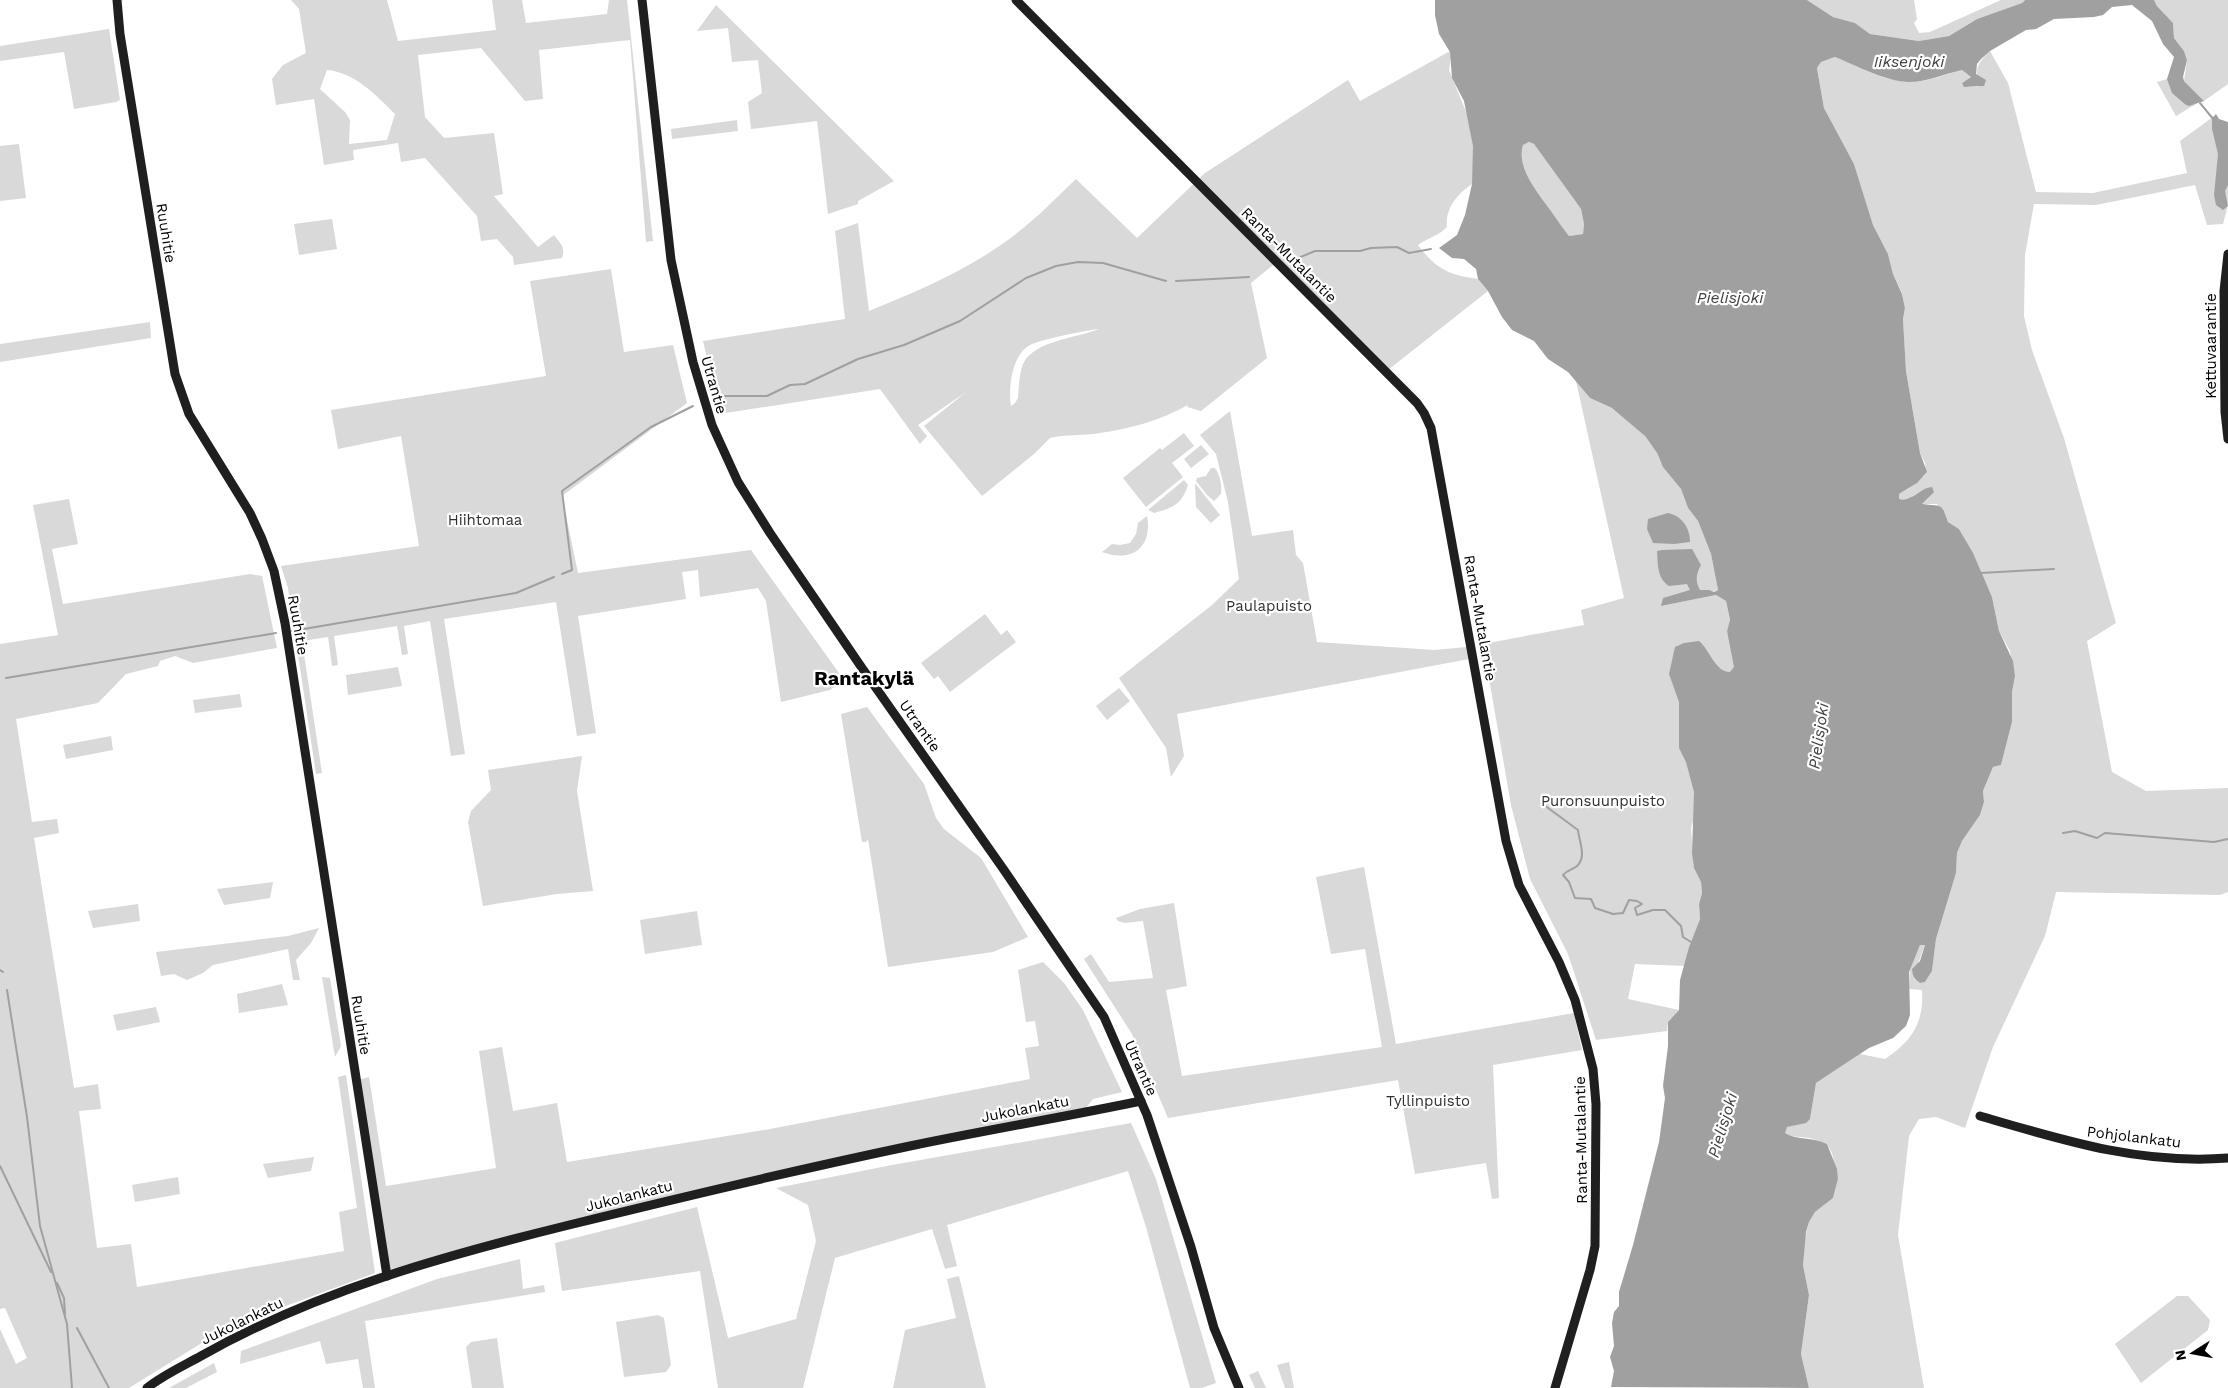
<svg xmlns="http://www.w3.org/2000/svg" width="2228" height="1388" font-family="'Work Sans',sans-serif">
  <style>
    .green { fill: #d9d9d9; fill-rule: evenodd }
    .water { fill: #a0a0a0; fill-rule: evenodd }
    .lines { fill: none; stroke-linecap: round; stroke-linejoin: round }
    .stream { stroke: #a0a0a0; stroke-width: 2 }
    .secondary { stroke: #1f1f1f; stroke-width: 9 }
    .labels { text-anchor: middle; stroke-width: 4.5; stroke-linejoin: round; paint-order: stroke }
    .street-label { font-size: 15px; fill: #000; stroke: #fff }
    .park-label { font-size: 15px; fill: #303030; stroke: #fff }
    .water-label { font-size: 16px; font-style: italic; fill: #414141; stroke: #fff }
    .district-label { font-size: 20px; font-weight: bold; fill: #000; stroke: #fff }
  </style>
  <rect width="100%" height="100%" fill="#fff"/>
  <g class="green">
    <path d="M 291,0 L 387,0 L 398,41 L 496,30 L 492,0 L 522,0 L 526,23 L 607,14 L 609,0 L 627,0 L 653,241 L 646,242 L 630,40 L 539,50 L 543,99 L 525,101 L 481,48 L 418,55 L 425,117 L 444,138 L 494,133 L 503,194 L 494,196 L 538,247 L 554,235 C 560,243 566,247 562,258 L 514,265 L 513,257 L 497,239 L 481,241 L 477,216 L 425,158 L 401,162 L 398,143 L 353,150 L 354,160 L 324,165 L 314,99 L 276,105 L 272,79 L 283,65 L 306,53 L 299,9 ZM 327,70 C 354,72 376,95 395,114 L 387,140 L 349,144 L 350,120 L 345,112 L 320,89 Z"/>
    <path d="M 1807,0 L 1914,0 L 1917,19 L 1914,23 L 1919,33 L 1930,32 L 2001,0 L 2025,0 L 2022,3 L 1977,19 L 1949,36 L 1919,41 L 1870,34 L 1855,23 L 1833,17 Z"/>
    <path d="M 2154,0 L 2228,0 L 2228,84 L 2204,101 L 2184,81 L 2187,60 L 2184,51 L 2174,38 L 2173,23 L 2157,6 Z"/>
    <path d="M 716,5 L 894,181 L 858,201 L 858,204 L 828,214 L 817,121 L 751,129 L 748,102 L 762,93 L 758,60 L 732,62 L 728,28 L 697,31 Z"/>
    <path d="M 109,29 L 120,100 L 116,102 L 74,109 L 64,52 L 0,61 L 0,46 Z"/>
    <path d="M 1452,50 L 1449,70 L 1471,124 L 1476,148 L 1472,184 C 1457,194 1445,209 1447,227 C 1438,236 1428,238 1418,245 C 1436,269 1449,275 1478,279 L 1488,291 L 1388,370 L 1279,260 L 1251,283 L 1267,358 L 1201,411 L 1187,407 L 1188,405 C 1161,420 1130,429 1100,433 C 1083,436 1065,434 1050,438 L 1034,454 L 982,496 L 924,426 L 966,392 L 918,425 L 927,436 L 920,444 L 880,389 L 726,413 L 714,388 L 703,341 L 845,319 L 835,231 L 858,223 L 869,311 C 920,290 973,268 1017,233 C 1038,217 1057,197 1076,179 L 1137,238 L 1205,173 L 1348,80 L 1360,101 ZM 1099,329 C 1078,338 1034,340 1023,364 C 1019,374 1019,387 1018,398 L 1015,403 L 1011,406 C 1008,387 1012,355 1030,345 C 1039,340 1087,330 1099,329 Z"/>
    <path d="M 1990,51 L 2008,83 L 2036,192 L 2093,193 L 2187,173 L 2180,141 L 2213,117 L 2219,131 L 2224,191 L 2228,185 L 2228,205 L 2223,224 L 2207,225 L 2195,185 L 2096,205 L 2034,204 L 2025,255 L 2024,316 L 2032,350 L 2064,438 L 2116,623 L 2087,641 L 2112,772 L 2146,791 L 2228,788 L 2228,892 L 2220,895 L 2056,892 L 2045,936 L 1993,1047 L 1965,1128 L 1936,1117 L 1919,1119 L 1909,1136 L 1898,1235 L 1924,1388 L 1809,1388 L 1801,1354 L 1809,1295 L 1803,1265 L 1804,1242 L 1809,1222 L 1815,1212 L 1833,1198 L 1838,1179 L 1832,1153 L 1827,1144 L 1810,1138 L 1790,1136 L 1784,1133 L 1787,1127 L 1810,1119 L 1816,1083 L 1860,1054 L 1885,1059 C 1912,1041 1924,1023 1922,990 L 1909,989 L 1910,966 L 1920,945 L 1925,945 L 1917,966 L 1913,969 L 1914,979 L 1920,983 L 1925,982 L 1932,971 L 1936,939 L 1956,873 L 1957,853 L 1962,841 L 1980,815 L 1984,802 L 1983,791 L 1993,767 L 2001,765 L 2012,722 L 2012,692 L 2015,676 L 2010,651 L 1999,631 L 1992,597 L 1962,534 L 1959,529 L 1948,522 L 1945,513 L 1937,504 L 1922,504 L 1930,496 L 1922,490 L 1909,499 L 1899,499 L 1899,494 L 1908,489 L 1926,474 L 1925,463 L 1920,453 L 1906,371 L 1903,319 L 1905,308 L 1902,293 L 1893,274 L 1888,254 L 1873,225 L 1854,164 L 1824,108 L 1817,68 L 1821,62 L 1835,57 C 1856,66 1889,83 1913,82 C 1930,81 1946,74 1962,70 L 1971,77 L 1962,83 L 1969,87 L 1979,87 C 1974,70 1977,63 1990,51 Z"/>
    <path d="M 2167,79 L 2196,104 L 2176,116 L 2157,82 Z"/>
    <path d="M 737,120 L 738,131 L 672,139 L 671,129 Z"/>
    <path d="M 1529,142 L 1534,144 L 1581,209 L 1584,224 L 1583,234 L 1569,236 C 1562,229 1557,219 1551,211 C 1538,192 1516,169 1523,145 Z"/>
    <path d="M 19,144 L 26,198 L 0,201 L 0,146 Z"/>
    <path d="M 332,219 L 337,249 L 299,255 L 294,224 Z"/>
    <path d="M 611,269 L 624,352 L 673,345 L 687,403 L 562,496 L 578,573 L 751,550 L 844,680 L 830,690 L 781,702 L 766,601 L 758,588 L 700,597 L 698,570 L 682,572 L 686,599 L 578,616 L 596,733 L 577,736 L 556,602 L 444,619 L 465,754 L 451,756 L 430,621 L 404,626 L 408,654 L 402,655 L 397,626 L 334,636 L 338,665 L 332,666 L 328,637 L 302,641 L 322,773 L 316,774 L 288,588 L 281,566 L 419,546 L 401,436 L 338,449 L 331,410 L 546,376 L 530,281 Z"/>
    <path d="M 150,322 L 151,338 L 0,362 L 0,344 Z"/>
    <path d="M 1576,381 L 1590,398 L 1612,408 L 1641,431 L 1657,453 L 1661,463 L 1681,489 L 1688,508 L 1698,521 L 1711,554 L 1718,590 L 1661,606 L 1716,595 L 1726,601 L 1730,621 L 1727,631 L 1738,672 L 1691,828 L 1694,868 L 1701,882 L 1702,893 L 1699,904 L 1700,919 L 1689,947 L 1685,966 L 1635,964 L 1628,999 L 1679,1010 L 1668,1022 L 1667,1031 L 1596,1040 L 1568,954 L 1530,879 L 1511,805 L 1483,644 L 1584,625 L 1581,610 L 1624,598 Z"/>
    <path d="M 1230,411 L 1252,536 L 1293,530 L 1296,555 L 1303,563 L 1317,642 L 1434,650 L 1467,647 L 1469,659 L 1177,714 L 1184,756 L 1171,777 L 1166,748 L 1119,678 L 1212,605 L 1239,579 L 1228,502 L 1216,454 L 1200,435 Z"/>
    <path d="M 1184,433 L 1194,446 L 1172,463 L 1183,477 L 1146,507 L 1123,478 L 1160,448 L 1162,450 Z"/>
    <path d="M 1201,445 L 1209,454 L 1191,468 L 1184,459 Z"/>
    <path d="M 1211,468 L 1215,468 C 1220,475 1222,485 1221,494 L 1214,501 L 1207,495 L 1196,481 L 1197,478 L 1206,476 Z"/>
    <path d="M 1184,480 L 1188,485 C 1182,504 1173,508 1154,513 L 1148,510 Z"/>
    <path d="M 1195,483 L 1220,515 L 1211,523 L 1196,507 Z"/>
    <path d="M 69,499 L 78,544 L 52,549 L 63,604 L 250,574 L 262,576 L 277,648 L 193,663 L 175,656 L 160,661 L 158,666 L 126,674 L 98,703 L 16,719 L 32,822 L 57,819 L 59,833 L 34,838 L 74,1088 L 98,1084 L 101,1109 L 79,1111 L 97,1248 L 131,1244 L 137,1287 L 344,1251 L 339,1212 L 357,1208 L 338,1077 L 346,1075 L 375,1273 L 226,1328 L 129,1388 L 0,1388 L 0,1329 L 16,1364 L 27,1358 L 5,1308 L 0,1309 L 0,644 L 58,635 L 33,505 Z"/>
    <path d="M 1147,516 C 1153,548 1131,563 1102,552 L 1112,544 L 1120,545 L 1130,543 L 1136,534 L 1138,523 Z"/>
    <path d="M 985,614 L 1001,635 L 1007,630 L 1016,642 L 950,692 L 938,676 L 934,679 L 921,663 Z"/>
    <path d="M 398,667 L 402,686 L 348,695 L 346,675 Z"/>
    <path d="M 1119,688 L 1130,701 L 1107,720 L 1096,706 Z"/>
    <path d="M 240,694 L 242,707 L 195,713 L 193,700 Z"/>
    <path d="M 867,707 L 924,784 L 936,818 L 944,829 L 981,858 L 1028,937 L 993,952 L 888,967 L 868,839 L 866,842 L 862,842 L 841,714 Z"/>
    <path d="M 111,736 L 113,750 L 66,759 L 63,745 Z"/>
    <path d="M 582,756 L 577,791 L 593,891 L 557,894 L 483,906 L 468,822 L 471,811 L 491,790 L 488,770 Z"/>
    <path d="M 1364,867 L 1396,1044 L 1574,1013 L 1582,1050 L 1493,1065 L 1499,1198 L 1492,1199 L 1486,1163 L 1415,1174 L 1398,1080 L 1168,1118 L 1132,1034 L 1084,959 L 1091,954 L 1109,982 L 1153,978 L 1143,921 L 1125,923 L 1118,921 L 1116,918 L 1140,909 L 1174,903 L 1187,986 L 1166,990 L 1182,1076 L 1382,1047 L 1365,949 L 1331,954 L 1316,877 Z"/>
    <path d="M 273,882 L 270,898 L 224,905 L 217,889 Z"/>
    <path d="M 138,904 L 140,921 L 93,928 L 88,911 Z"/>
    <path d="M 697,911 L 702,945 L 645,954 L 640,920 Z"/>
    <path d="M 319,928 L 311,943 L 296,960 L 300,980 L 293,980 L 288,949 L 213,965 L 203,973 L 187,980 L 174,974 L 161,976 L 156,952 L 288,936 Z"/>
    <path d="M 1043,962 L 1064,983 L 1083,1010 L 1122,1092 L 1093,1099 L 1086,1108 L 457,1251 L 388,1270 L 358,1080 L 369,1077 L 386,1186 L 496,1168 L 479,1051 L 502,1047 L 513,1111 L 557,1103 L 567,1162 L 770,1129 L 1030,1079 L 1025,1048 L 1039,1046 L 1035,1021 L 1026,1022 L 1018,970 Z"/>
    <path d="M 322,977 L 330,978 L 341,1046 L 335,1057 Z"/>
    <path d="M 282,984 L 288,1005 L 239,1013 L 237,994 Z"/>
    <path d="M 156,1007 L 160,1022 L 117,1031 L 113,1015 Z"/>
    <path d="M 1131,1123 L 1156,1179 L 1216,1383 L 1202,1388 L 1190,1388 L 1146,1227 L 1128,1171 L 947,1225 L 957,1266 L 945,1269 L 932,1229 L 835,1258 L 803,1388 L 718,1388 L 700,1271 L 562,1291 L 555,1243 L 697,1207 L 728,1338 L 796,1319 L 816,1241 L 808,1205 L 776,1188 L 892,1165 Z"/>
    <path d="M 314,1157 L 311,1171 L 268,1178 L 263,1164 Z"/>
    <path d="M 178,1177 L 180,1194 L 135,1202 L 132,1185 Z"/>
    <path d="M 520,1259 L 523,1289 L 544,1285 L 545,1292 L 365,1321 L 375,1388 L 363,1388 L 358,1359 L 326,1364 L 320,1341 L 240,1364 L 241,1351 L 437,1279 Z"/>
    <path d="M 959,1276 L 986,1388 L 893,1388 L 905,1330 L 956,1318 L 947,1279 Z"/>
    <path d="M 2177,1296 L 2188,1296 L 2210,1320 L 2208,1330 L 2141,1383 L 2115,1344 Z"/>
    <path d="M 658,1315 L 664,1318 L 671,1365 L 666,1372 L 624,1377 L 616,1322 Z"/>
    <path d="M 497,1338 L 504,1388 L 472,1388 L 466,1347 L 471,1342 Z"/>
    <path d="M 1289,1362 L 1294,1388 L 1285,1388 L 1277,1365 Z"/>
    <path d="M 214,1363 L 217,1372 L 186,1388 L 169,1388 Z"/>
    <path d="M 1258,1371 L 1266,1388 L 1255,1388 L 1249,1375 Z"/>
  </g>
  <g class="water">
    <path d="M 1435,0 L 1807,0 L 1833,17 L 1855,23 L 1870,34 L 1919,41 L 1949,36 L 1977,19 L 2022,3 L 2025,0 L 2154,0 L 2157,6 L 2173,23 L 2174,38 L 2184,51 L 2187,60 L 2183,77 L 2184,81 L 2204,101 L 2189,106 L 2186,105 L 2172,93 L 2167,79 L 2174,57 L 2163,44 L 2152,21 L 2132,5 L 2112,7 L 2103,15 L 2094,17 L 2054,19 L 2036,29 L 2026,30 L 1990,51 L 1981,59 L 1977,64 L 1976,74 L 1986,80 L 1984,86 L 1964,87 L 1962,83 L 1971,77 L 1962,70 C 1944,74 1927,82 1909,82 C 1888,82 1854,65 1835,57 L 1821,62 L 1817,68 L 1824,108 L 1854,164 L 1873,225 L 1888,254 L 1893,274 L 1902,294 L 1905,308 L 1903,319 L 1906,371 L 1920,453 L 1927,472 L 1917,483 L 1899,494 L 1899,499 C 1913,502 1919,488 1932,487 L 1934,492 L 1922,504 C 1941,507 1941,501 1948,522 L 1959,529 L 1973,553 L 1992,597 L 1999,631 L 2013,661 L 2015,676 L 2012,692 L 2012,722 L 2001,765 L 1993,767 L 1983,791 L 1984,802 L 1980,815 L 1962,841 L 1957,853 L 1956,873 L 1936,939 L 1932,971 L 1925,982 L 1920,983 C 1914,979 1913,977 1912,969 L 1920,961 L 1925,945 L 1920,945 L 1909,972 L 1910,1015 L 1906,1026 L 1893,1038 L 1869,1048 L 1816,1083 L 1810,1119 L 1806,1123 L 1787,1127 L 1785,1133 C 1795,1140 1813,1137 1827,1144 L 1837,1169 L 1838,1179 L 1833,1198 L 1815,1212 L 1809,1222 L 1806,1232 L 1803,1265 L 1809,1295 L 1801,1354 L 1809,1388 L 1611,1387 L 1614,1371 L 1610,1357 L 1614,1346 L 1612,1323 L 1614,1312 L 1619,1306 L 1619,1292 L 1633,1245 L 1659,1142 L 1665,1098 L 1663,1086 L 1668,1046 L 1668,1022 L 1679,1010 L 1680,980 L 1689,947 L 1700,919 L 1699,904 L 1702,893 L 1701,882 L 1694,868 L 1692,853 L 1694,792 L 1686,762 L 1679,748 L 1679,702 L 1669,674 L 1675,647 L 1684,643 L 1699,641 C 1710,650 1715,672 1730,672 L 1734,667 L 1727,631 L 1730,620 L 1726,601 L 1716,595 L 1661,606 L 1663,598 L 1690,590 L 1687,584 L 1669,586 C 1657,578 1658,565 1657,551 L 1662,550 L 1692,549 L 1701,565 C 1696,574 1695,581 1700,590 L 1709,590 L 1714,592 L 1718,590 L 1711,554 L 1698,521 L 1688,508 L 1681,489 L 1663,467 L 1657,453 L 1645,436 L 1612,408 L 1590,398 L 1568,372 L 1548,359 L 1534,341 L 1512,330 L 1502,317 L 1488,291 L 1478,279 L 1476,269 L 1464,259 L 1452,258 L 1439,248 L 1457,235 L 1465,215 L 1472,184 L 1473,146 L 1464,101 L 1452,78 L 1450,52 L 1439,34 L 1435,15 ZM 1529,142 L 1534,144 L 1581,209 L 1584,224 L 1583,234 L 1569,236 C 1562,228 1557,219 1551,211 C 1538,193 1516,168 1523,145 Z"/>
    <path d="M 2216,114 L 2219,119 L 2228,122 L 2228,185 L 2225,191 L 2228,206 L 2223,210 L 2216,205 L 2214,195 L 2218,154 L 2212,129 L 2212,118 Z"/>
    <path d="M 1668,513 C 1682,516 1690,528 1690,542 L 1674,544 L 1653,543 L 1647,529 L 1648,519 Z"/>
  </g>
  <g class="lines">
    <g class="stream">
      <path d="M 2200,103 L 2214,120"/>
      <path d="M 1291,261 L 1315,251 L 1360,251 L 1371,248 L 1397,247 L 1409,253 L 1431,249"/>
      <path d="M 1176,281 L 1249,277"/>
      <path d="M 718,396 L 767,396 L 790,385 L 805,384 L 858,359 L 904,345 L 960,321 L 1026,278 L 1056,266 L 1078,262 L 1103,263 L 1166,281"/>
      <path d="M 1981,573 L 2054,569"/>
      <path d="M 562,574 L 572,570 L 562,491 L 651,427 L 693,406"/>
      <path d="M 292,631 L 516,593 L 554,577"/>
      <path d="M 6,678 L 276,633"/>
      <path d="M 1544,805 L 1578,830 C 1579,841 1587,857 1577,866 C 1572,870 1567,870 1563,875 L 1569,882 L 1575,898 L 1591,899 L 1595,908 L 1613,914 L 1623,913 L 1629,900 L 1637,901 L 1642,904 L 1635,908 L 1637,915 L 1653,910 L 1665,910 L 1681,926 L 1683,937 L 1691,942"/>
      <path d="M 2063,833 L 2075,831 L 2097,838 L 2105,833 L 2214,842 L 2228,839"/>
      <path d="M 0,970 L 3,972"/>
      <path d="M 7,990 L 27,1117 L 40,1226 L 67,1324 L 72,1388"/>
      <path d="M 0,1166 L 51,1272"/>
      <path d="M 57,1283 L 64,1298 L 65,1314"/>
      <path d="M 77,1328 L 109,1388"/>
    </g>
    <g class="secondary">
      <path d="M 117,0 L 120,34 L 175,374 L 189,414 L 250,513 L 262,539 L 274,571 L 285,623 L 387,1276"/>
      <path d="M 642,0 L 671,260 L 693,362 L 712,425 L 738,482 L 770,533 L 862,668 L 1004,870 L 1104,1017 L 1147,1115 L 1191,1247 L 1214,1328 L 1239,1388"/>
      <path d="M 1016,0 L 1417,403 L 1424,413 L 1431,428 L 1506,841 L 1519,885 L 1559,962 L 1575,1000 L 1593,1069 L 1596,1104 L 1595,1246 L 1590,1270 L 1555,1388"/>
      <path d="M 2228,254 L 2224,291 L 2225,412 L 2228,439"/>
      <path d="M 1980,1116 C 2062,1140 2141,1165 2228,1158"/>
      <path d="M 147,1388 C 163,1375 183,1366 201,1356 C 314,1292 443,1256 569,1225 C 682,1197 796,1170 910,1146 C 987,1130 1064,1117 1141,1101"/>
    </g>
  </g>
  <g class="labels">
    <g class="street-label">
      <text transform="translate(166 233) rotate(81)" y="5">Ruuhitie</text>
      <text transform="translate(1289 255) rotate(45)" y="5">Ranta-Mutalantie</text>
      <text transform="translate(2211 346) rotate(-90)" y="5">Kettuvaarantie</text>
      <text transform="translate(714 385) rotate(74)" y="5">Utrantie</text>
      <text transform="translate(1480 618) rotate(80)" y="5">Ranta-Mutalantie</text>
      <text transform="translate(298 625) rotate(80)" y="5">Ruuhitie</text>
      <text transform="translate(920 726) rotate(55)" y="5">Utrantie</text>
      <text transform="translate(361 1025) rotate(81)" y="5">Ruuhitie</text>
      <text transform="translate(1141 1068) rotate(66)" y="5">Utrantie</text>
      <text transform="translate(1025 1109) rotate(-11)" y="5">Jukolankatu</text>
      <text transform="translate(2134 1137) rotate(7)" y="5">Pohjolankatu</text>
      <text transform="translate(1581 1140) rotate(-91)" y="5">Ranta-Mutalantie</text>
      <text transform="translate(629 1196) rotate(-14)" y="5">Jukolankatu</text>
      <text transform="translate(242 1321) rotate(-26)" y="5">Jukolankatu</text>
    </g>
    <g class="park-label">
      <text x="485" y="525">Hiihtomaa</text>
      <text x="1269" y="611">Paulapuisto</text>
      <text x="1603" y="806">Puronsuunpuisto</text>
      <text x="1428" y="1106">Tyllinpuisto</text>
    </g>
    <g class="water-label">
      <text x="1909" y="67">Iiksenjoki</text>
      <text x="1730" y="303">Pielisjoki</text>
      <text transform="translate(1818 736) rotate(-82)" y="6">Pielisjoki</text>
      <text transform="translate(1722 1125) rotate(-73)" y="6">Pielisjoki</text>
    </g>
    <g class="district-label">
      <text x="864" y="685">Rantakylä</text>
    </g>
  </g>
  <g transform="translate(2193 1353) rotate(259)" stroke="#ffffff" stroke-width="4" paint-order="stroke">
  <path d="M0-4L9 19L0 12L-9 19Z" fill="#000000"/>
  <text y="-8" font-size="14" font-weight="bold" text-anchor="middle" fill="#000000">N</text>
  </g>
</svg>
